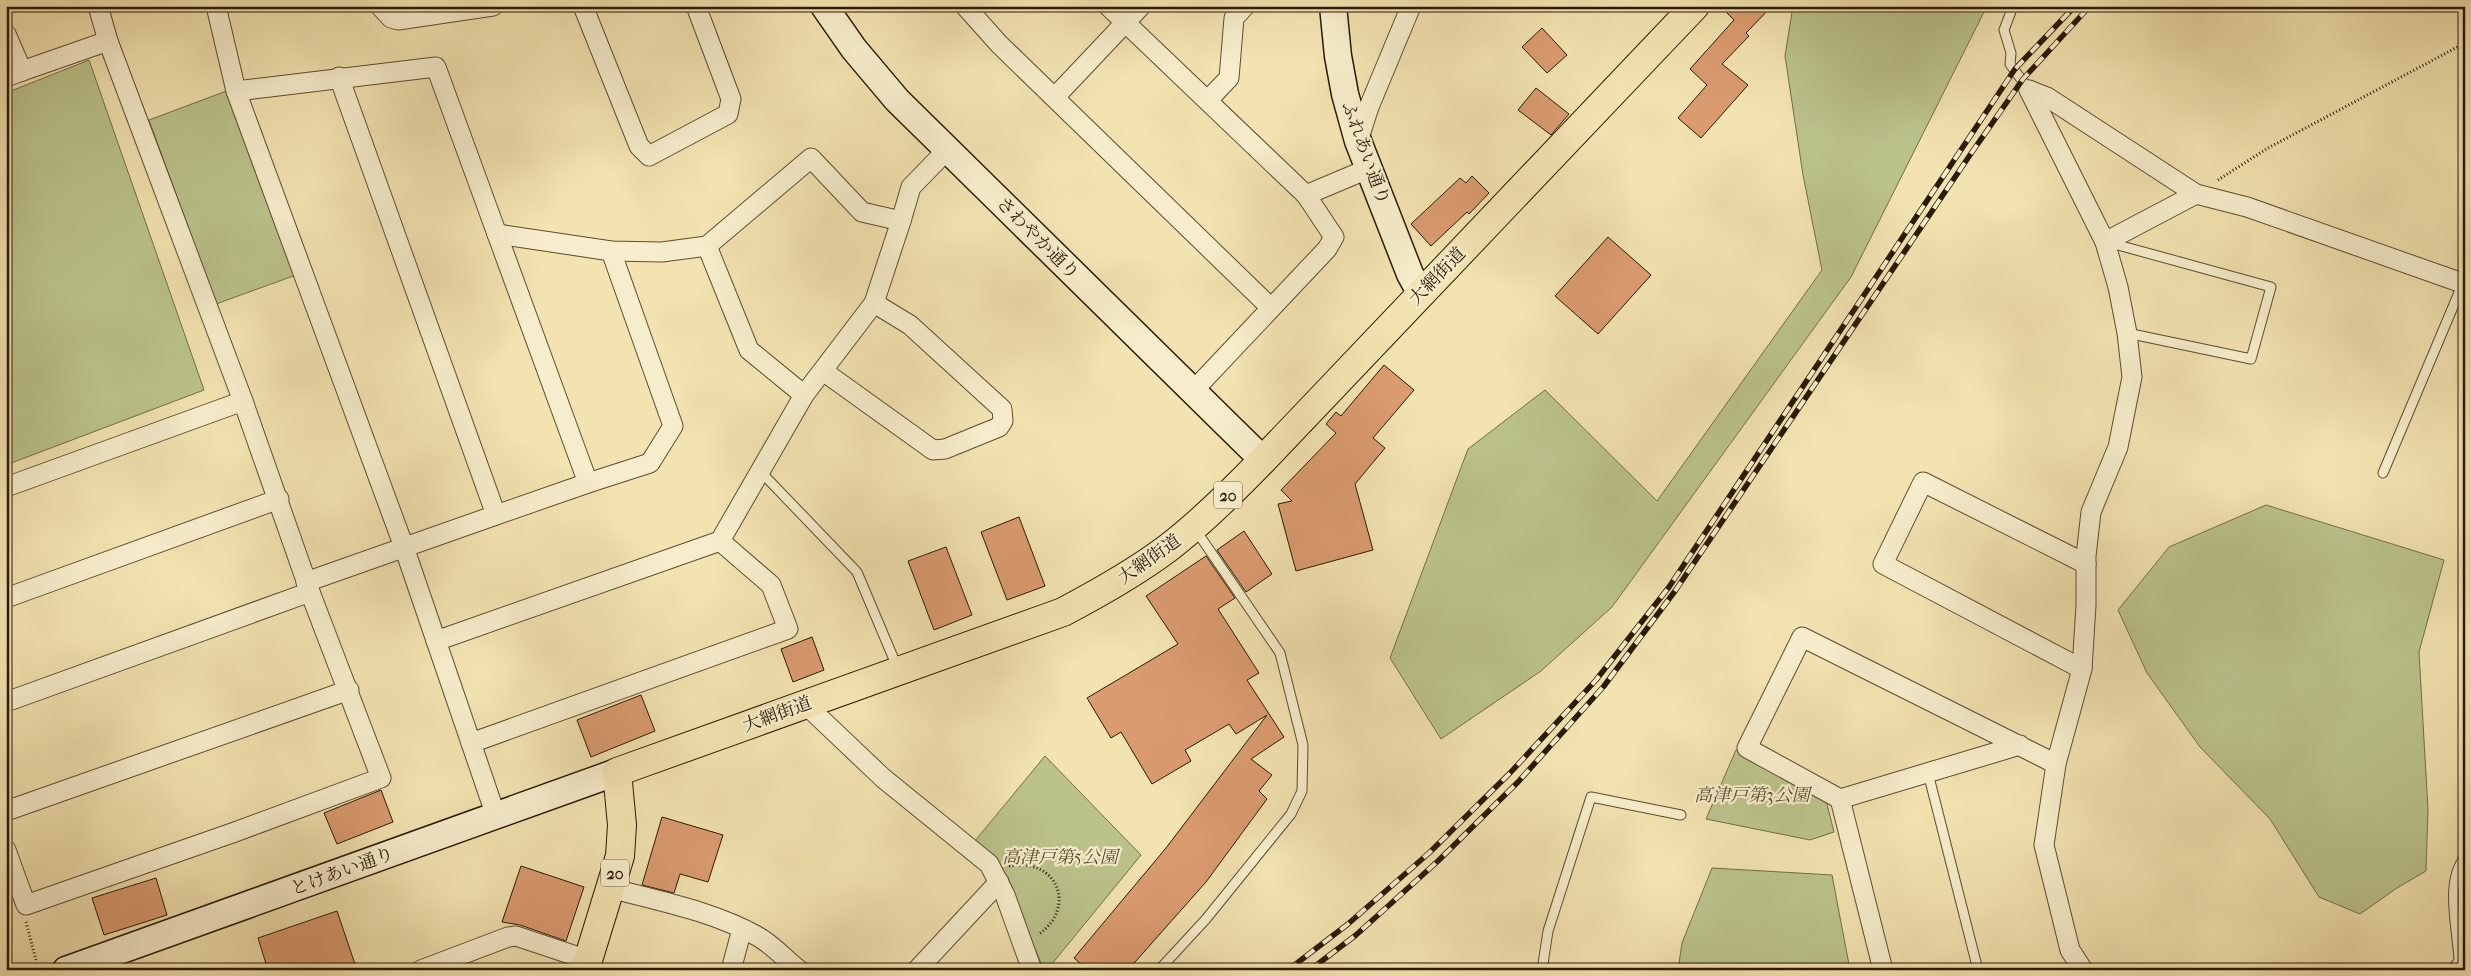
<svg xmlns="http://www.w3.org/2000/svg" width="2471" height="976" font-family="'IM FELL French Canon','Noto Serif JP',serif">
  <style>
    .green { fill: #bbc38b; stroke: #726e48 }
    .building { fill: #da9b6f; stroke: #2a1905 }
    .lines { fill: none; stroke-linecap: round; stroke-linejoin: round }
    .lane-casing { stroke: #5c4c30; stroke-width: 11 }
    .street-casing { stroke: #5c4c30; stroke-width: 21 }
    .secondary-casing { stroke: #2a1905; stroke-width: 29 }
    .primary-casing { stroke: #2a1905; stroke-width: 30 }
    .path { stroke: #2a1905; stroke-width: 3; stroke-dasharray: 1 2.5; stroke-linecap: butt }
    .lane { stroke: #f7edcc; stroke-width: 9 }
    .street { stroke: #f7edcc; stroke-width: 19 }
    .secondary { stroke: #f7edcc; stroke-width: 26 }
    .primary { stroke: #f2e3b0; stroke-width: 28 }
    .rail-casing { stroke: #2a1905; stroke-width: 5.5 }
    .rail { stroke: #f7edcc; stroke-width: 4; stroke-dasharray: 11; stroke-linecap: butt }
    .labels { text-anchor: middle; stroke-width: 4.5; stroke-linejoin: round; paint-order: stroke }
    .shield { fill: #f7edcc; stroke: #685941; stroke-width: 1 }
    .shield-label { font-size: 16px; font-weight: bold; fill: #2a1905 }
    .street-label { font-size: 18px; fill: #2a1905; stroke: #f7edcc }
    .park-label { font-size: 18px; font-style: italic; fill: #564c2d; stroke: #f7edcc }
  </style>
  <rect width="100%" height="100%" fill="#f2e3b0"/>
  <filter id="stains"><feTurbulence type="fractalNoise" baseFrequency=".004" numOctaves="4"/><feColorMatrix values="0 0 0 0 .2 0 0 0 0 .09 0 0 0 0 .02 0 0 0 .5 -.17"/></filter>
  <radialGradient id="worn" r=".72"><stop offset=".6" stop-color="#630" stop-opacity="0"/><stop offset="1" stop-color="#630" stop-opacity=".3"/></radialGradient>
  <g class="green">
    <path d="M 1793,6 L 1987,6 L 1851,277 L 1612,607 L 1541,671 L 1441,739 L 1390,658 L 1468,449 L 1545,390 L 1657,501 L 1822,270 L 1803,175 L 1785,56 Z"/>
    <path d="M 89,60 L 204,390 L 6,465 L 6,93 Z"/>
    <path d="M 229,90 L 296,275 L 216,304 L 149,120 Z"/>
    <path d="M 2266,505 L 2444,560 L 2419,652 L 2428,810 L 2426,871 L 2397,888 L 2360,914 L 2319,897 L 2270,819 L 2200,747 L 2147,673 L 2118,610 L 2169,547 Z"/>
    <path d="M 1736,750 L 1825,796 L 1834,832 L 1810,840 L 1706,819 Z"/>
    <path d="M 1045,756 L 1141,855 L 1047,970 L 1044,970 L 999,865 L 974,842 Z"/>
    <path d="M 1712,868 L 1832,875 L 1850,970 L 1678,970 L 1682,943 Z"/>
  </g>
  <g class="building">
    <path d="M 1720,6 L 1772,6 L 1746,33 L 1749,36 L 1722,64 L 1748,85 L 1701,138 L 1678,118 L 1707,85 L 1690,69 L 1734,20 Z"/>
    <path d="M 1542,28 L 1567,55 L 1547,73 L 1522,47 Z"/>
    <path d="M 1536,88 L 1569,114 L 1551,135 L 1518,110 Z"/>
    <path d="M 1472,176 L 1489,193 L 1469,214 L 1467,212 L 1431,246 L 1411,224 L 1460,178 L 1466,183 Z"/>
    <path d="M 1608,237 L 1651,275 L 1598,334 L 1555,296 Z"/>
    <path d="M 1384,365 L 1414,390 L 1373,438 L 1385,448 L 1355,484 L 1373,550 L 1296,571 L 1278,504 L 1292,501 L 1281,490 L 1336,433 L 1326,424 L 1336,412 L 1341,416 Z"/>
    <path d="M 1019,517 L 1045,586 L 1007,600 L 981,532 Z"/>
    <path d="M 1244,531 L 1272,574 L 1246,592 L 1217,550 Z"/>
    <path d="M 946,547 L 972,615 L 934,630 L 908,561 Z"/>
    <path d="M 1206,556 L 1235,598 L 1218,609 L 1259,673 L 1247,680 L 1284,737 L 1251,759 L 1272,775 L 1259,791 L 1267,799 L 1206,882 L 1128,970 L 1088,970 L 1074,958 L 1166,848 L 1267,715 L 1236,734 L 1229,724 L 1185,750 L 1191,761 L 1152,784 L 1121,732 L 1111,738 L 1087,698 L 1178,644 L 1146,596 Z"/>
    <path d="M 812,637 L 824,670 L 793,682 L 781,649 Z"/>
    <path d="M 641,695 L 655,731 L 591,757 L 577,720 Z"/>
    <path d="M 381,790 L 393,822 L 337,844 L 324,813 Z"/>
    <path d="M 662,817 L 723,835 L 708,882 L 680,874 L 674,893 L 642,885 Z"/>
    <path d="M 521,866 L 584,887 L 566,941 L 520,925 L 502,922 Z"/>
    <path d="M 156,878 L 167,915 L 104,935 L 92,898 Z"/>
    <path d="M 337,911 L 357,970 L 268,970 L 258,938 Z"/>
  </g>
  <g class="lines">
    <g class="lane-casing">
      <g id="lane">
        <path d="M 2013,6 L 2004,30 L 2011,53 L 2010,64 L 2029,90"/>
        <path d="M 2107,242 L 2271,287 L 2251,359 L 2127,333"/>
        <path d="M 759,470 L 857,572 L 898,669"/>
        <path d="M 2383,473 L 2463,283"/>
        <path d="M 1928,773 L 1978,970"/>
        <path d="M 2454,967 L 2465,968"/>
        <path d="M 1159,970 L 1206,919 L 1291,814 L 1302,791 L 1303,745 L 1280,653 L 1195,529"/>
        <path d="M 1542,970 L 1548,931 L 1591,797 L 1681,815"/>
        <path d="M 2452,970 L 2459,961 C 2458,930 2444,882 2465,857"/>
      </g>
    </g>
    <g class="street-casing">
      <g id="street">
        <path d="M 216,6 L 236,91 L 404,547 L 496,816"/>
        <path d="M 380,6 L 391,18 L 398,20 L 493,6"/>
        <path d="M 583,6 L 639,146 L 649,156 L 728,114 L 731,99 L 696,6"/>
        <path d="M 965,6 L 999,44 L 1271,308"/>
        <path d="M 1108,6 L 1306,195 L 1370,168"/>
        <path d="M 6,34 L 22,71 L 6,77"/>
        <path d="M 22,71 L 108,41 L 98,6"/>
        <path d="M 339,77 L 496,515 L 588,483 L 497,234"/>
        <path d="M 2029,90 L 2105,242 L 2118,287 L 2127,333 L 2132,377 L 2118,447 L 2091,512 L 2086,556 L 2086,605 L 2082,669 L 2056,764 L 2044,845 L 2070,950 L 2083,970"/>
        <path d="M 2029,90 L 2047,97 L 2196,194 L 2247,207 L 2465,284"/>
        <path d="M 236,91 L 436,67 L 497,234 L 611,251 L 662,252 L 707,246 L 811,158 L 862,212 L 901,221 L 911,187 L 948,149"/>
        <path d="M 1055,97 L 1141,6"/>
        <path d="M 1208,100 L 1229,78 L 1234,18 L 1245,6"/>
        <path d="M 1358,141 L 1369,107 L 1411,6"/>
        <path d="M 2105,242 L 2196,194"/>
        <path d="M 707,246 L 749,350 L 804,395"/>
        <path d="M 823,371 L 933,450 L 945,449 L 999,427 L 1003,421 L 1002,409 L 910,325 L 874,303"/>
        <path d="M 1193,391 L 1327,249 L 1334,237 L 1306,195"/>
        <path d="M 588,483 L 650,463 L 673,426 L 611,251"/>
        <path d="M 6,487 L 243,401"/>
        <path d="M 306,582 L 496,515"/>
        <path d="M 6,598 L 279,499"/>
        <path d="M 436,641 L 720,541 L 804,395 L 874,303 L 901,221"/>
        <path d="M 2082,669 L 1883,564 L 1923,482 L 2086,564"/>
        <path d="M 6,702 L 310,592"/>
        <path d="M 805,704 L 883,778 L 989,864 L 1005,895 L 1032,970"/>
        <path d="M 471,743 L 788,629 L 771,585 L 720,541"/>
        <path d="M 2020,745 L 1840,799 L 1747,748 L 1802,637 L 2056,764"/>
        <path d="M 1840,799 L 1883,970"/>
        <path d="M 6,811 L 349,690"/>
        <path d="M 6,850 L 26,905 L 235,832 L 381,778 L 310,592 L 243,401 L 108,41"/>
        <path d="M 610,888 C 659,901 712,911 757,936 C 772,944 785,959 799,970"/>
        <path d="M 421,970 L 508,937 L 516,936 L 588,960"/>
        <path d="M 731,970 L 742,929"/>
        <path d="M 917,970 L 999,882"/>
      </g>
    </g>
    <g class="secondary-casing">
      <g id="secondary">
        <path d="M 824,6 L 854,49 L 897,100 L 1263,460"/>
        <path d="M 1333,6 L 1338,56 L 1345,94 L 1358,141 L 1410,274 L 1421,294"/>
        <path d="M 66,970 L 617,772"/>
      </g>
    </g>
    <g class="primary-casing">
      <path id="primary" d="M 585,970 L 620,856 L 622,825 L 617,772 L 1063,612 C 1099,593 1135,573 1168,548 C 1202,522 1233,491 1263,460 L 1695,6"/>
    </g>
    <g class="path">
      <path d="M 2218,180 L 2268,148 L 2465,43"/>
      <path d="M 1009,866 C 1057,857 1078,907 1038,935"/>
      <path d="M 26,922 L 36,960"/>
    </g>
    <use href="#lane" class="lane"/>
    <use href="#street" class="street"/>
    <use href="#secondary" class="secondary"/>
    <use href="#primary" class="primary"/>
    <g class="rail-casing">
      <g id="rail">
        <path d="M 1288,970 L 1348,924 L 1429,853 L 1510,773 L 1596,680 L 1669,587 L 2015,69 L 2075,6"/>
        <path d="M 1310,970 L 1356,935 L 1438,861 L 1518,782 L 1604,686 L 1675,591 L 1970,155 L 2023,79 L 2090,6"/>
      </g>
    </g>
    <use href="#rail" class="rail"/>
  </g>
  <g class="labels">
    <g class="shield">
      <rect x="1214" y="481.5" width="28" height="27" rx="4"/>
      <rect x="601" y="859.5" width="28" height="27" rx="4"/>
    </g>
    <g class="shield-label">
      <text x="1228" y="501">20</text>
      <text x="615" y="879">20</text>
    </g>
    <g class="street-label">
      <text transform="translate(1366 153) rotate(70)" y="6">ふれあい通り</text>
      <text transform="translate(1038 238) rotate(45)" y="6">さわやか通り</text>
      <text transform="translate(1437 276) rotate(-46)" y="6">大網街道</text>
      <text transform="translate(1149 559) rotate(-35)" y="6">大網街道</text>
      <text transform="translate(777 714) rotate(-20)" y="6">大網街道</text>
      <text transform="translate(342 871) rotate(-20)" y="6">とけあい通り</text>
    </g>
    <g class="park-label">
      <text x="1752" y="801">高津戸第3公園</text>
      <text x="1060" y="863">高津戸第5公園</text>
    </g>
  </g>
  <rect width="2471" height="976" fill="none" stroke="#f2e3b0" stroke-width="25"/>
  <rect x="8" y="8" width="2456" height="961" fill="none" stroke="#2a1905" stroke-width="2.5"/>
  <rect x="12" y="12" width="2446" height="951" fill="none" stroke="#2a1905"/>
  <rect width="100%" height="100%" filter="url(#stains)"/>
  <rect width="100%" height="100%" fill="url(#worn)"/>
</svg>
